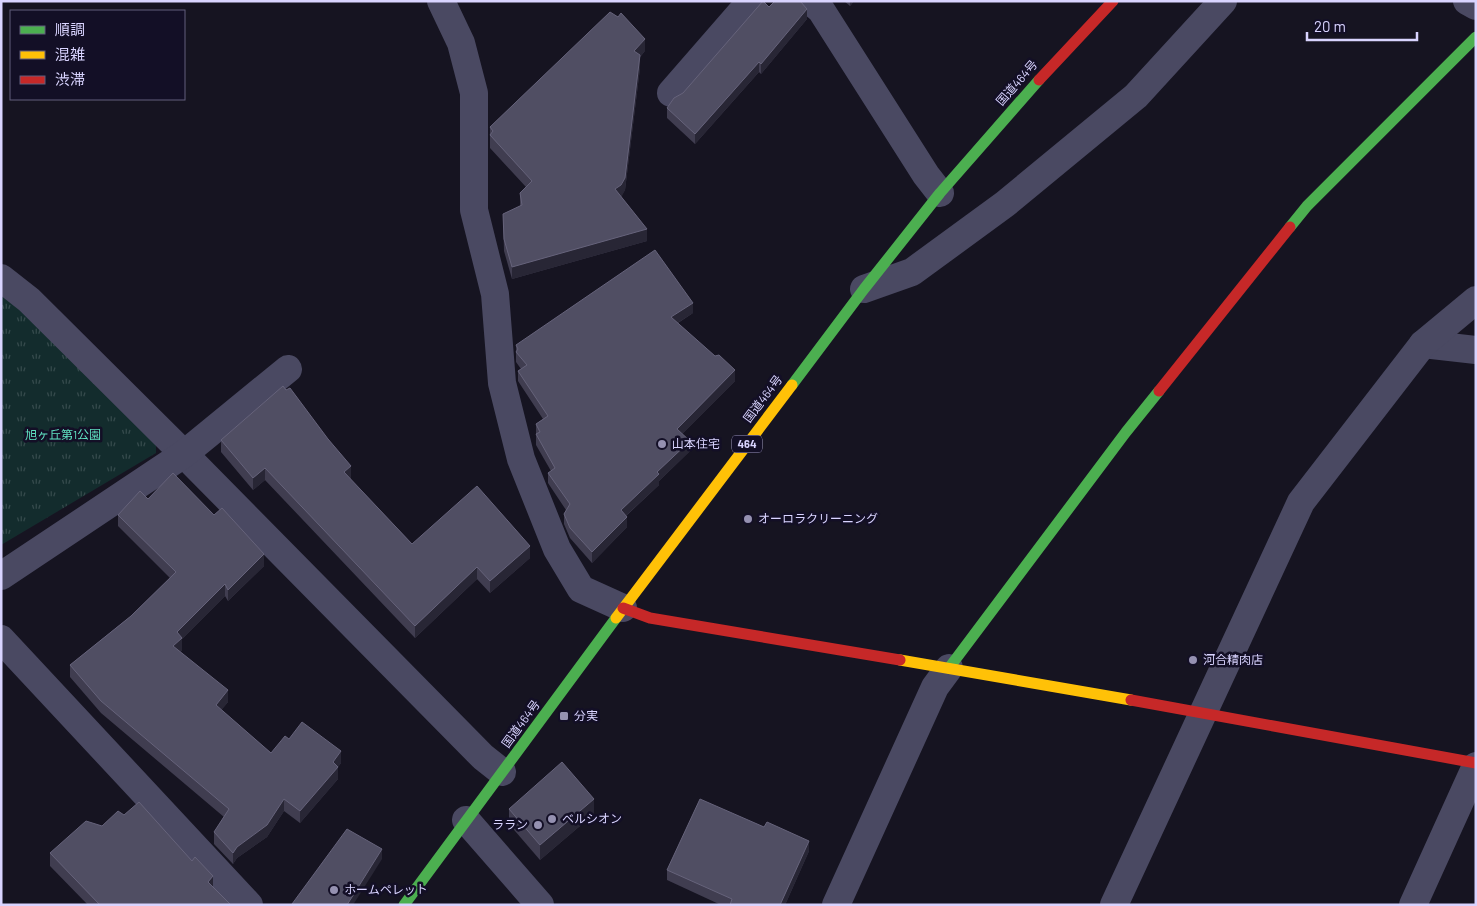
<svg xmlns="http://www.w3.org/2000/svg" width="1477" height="906" font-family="Barlow,'Noto Sans JP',sans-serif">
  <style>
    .park { fill: url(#park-tufts) }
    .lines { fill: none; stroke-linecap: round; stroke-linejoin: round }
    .street { stroke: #4a4962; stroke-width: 28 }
    .fast { stroke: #4caf50; stroke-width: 11 }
    .slow { stroke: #ffc107; stroke-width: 11 }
    .jam { stroke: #c62828; stroke-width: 11 }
    .wall { fill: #403d50 }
    .shaded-wall { fill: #282635 }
    .building { fill: #504e63; stroke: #66637b }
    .poi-dot { fill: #9591b1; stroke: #130f26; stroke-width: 2 }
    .labels { text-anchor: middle; stroke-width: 5; stroke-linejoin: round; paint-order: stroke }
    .shield { fill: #130f26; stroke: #9e99be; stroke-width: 1 }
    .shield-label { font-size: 11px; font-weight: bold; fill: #d9d4ff }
    .street-label { font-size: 12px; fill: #d9d4ff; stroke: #130f26 }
    .park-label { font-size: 12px; fill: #5fe0c0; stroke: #130f26 }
    .poi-label { font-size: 12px; fill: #d9d4ff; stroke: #130f26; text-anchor: start }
  </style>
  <defs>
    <pattern id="park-tufts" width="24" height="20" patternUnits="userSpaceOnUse" patternTransform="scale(1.25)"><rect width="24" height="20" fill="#132c2d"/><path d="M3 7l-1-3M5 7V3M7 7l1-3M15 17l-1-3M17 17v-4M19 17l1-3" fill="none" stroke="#354a4c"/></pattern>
  </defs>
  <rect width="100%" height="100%" fill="#161421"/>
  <path class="park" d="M 1,294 L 47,329 L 156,439 L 156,453 L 1,545 Z"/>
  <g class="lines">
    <g class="street">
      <path d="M 441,1 L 461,43 L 474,93 L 474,210 L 495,294 L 502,383 L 521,459 L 557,549 L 581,589 L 623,608"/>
      <path d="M 810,1 L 821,10 L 926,175 L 940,193"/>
      <path d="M 1467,1 L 1476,6"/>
      <path d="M 671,93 L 751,1"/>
      <path d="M 1,278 L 29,300 L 184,454 L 483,757 L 502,772"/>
      <path d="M 864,289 L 912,272 L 1005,204 L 1136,96 L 1223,1"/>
      <path d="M 1423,344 L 1476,350"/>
      <path d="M 1,576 L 184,454 L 288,369"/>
      <path d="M 1,639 L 249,905"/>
      <path d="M 466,820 L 540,905"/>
      <path d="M 836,905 L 935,687 L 949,668"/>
      <path d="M 1114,905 L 1301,502 L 1423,344 L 1476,300"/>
      <path d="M 1413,905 L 1476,766"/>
    </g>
    <g class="fast">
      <path d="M 1290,227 L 1307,206 L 1476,37"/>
      <path d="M 792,385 L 864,289 L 940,193 L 1039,80"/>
      <path d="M 949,668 L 1126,432 L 1159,391"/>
      <path d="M 404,905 L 616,618"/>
    </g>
    <g class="slow">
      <path d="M 616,618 L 792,385"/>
      <path d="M 900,660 L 1131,700"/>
    </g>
    <g class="jam">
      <path d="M 1039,80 L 1113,1"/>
      <path d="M 1159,391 L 1290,227"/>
      <path d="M 623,608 L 650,618 L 900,660"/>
      <path d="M 1131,700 L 1476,763"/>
    </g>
  </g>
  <g class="wall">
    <path d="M 844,1 L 854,1 L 850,6 Z"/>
    <path d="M 769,7 L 807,19 L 761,74 L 759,72 L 695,144 L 667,118 L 667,108 L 683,93 Z"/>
    <path d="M 645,51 L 640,57 L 640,68 L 625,190 L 621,196 L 647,241 L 512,279 L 504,251 L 503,214 L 520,206 L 520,193 L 526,187 L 490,148 L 490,127 Z"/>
    <path d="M 693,313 L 678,323 L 735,381 L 682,434 L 690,451 L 659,481 L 659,485 L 626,516 L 627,527 L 592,563 L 570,538 L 564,524 L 564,514 L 566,510 L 548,483 L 548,473 L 551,471 L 536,445 L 536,424 L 543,419 L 518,381 L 518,371 L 521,369 L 516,362 L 516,345 Z"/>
    <path d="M 221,440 L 351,478 L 350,479 L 412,544 L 530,558 L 490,593 L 477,579 L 415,638 L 265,480 L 253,490 L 221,452 Z"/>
    <path d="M 148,499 L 264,566 L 228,601 L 225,596 L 182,639 L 182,650 L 180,652 L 228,702 L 221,710 L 271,753 L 289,739 L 341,763 L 338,767 L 338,779 L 300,823 L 284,811 L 267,837 L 237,858 L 233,864 L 214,844 L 214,832 L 224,817 L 101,713 L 70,677 L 70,665 L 131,616 L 170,578 L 118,526 L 118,515 Z"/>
    <path d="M 509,809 L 594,814 L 540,860 L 509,824 Z"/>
    <path d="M 124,815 L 213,887 L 231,905 L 88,905 L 50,866 L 50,853 Z"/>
    <path d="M 809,851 L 785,905 L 721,905 L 667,880 L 667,870 Z"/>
  </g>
  <g class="shaded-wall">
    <path d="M 850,1 L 854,1 L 850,6 Z"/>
    <path d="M 807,9 L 807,19 L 761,74 L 761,64 Z"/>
    <path d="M 645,39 L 645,51 L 640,57 L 640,68 L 625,190 L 621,198 L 615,189 L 634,51 Z"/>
    <path d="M 759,62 L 759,72 L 695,144 L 695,134 Z"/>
    <path d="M 647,229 L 647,241 L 512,279 L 512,267 Z"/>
    <path d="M 693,303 L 693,313 L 671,327 L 671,317 Z"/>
    <path d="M 735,370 L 735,381 L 677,439 L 677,429 Z"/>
    <path d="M 690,441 L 690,451 L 659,481 L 659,485 L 621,520 L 621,510 L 657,472 Z"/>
    <path d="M 351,466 L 351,478 L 344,485 L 344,472 Z"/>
    <path d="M 265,468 L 265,480 L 253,490 L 253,478 Z"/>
    <path d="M 627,517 L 627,527 L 592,563 L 592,552 Z"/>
    <path d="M 530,546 L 530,558 L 490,593 L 490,581 Z"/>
    <path d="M 264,554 L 264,566 L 228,601 L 228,590 Z"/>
    <path d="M 477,567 L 477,579 L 415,638 L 415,626 Z"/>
    <path d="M 225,584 L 225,596 L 182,639 L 182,650 L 173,658 L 173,646 L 177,632 Z"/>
    <path d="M 228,690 L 228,702 L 216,717 L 216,705 Z"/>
    <path d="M 341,751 L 341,763 L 336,770 L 338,767 L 338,779 L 300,823 L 300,811 L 333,762 Z"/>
    <path d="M 284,799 L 284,811 L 267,837 L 237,858 L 233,864 L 233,853 L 237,847 Z"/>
    <path d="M 594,799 L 594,814 L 540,860 L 540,845 Z"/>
    <path d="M 809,841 L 809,851 L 785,905 L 780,905 Z"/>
    <path d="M 382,849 L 382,859 L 353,905 L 347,905 Z"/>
    <path d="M 213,876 L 213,889 L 208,882 Z"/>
  </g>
  <g class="building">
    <path d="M 763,1 L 769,7 L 775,1 L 800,1 L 807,9 L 761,64 L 759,62 L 695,134 L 667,108 L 674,98 L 683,93 Z"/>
    <path d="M 610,12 L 618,17 L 621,13 L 645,39 L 634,51 L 640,55 L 625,178 L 621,185 L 615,189 L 647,229 L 512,267 L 504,239 L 503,214 L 522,205 L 520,193 L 532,181 L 490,135 L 493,131 L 490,127 Z"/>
    <path d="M 655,250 L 693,303 L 671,317 L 715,356 L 719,355 L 735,370 L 677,429 L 690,441 L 657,472 L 659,474 L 621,510 L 627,517 L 592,552 L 570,528 L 564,514 L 570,504 L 548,473 L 555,468 L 536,434 L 540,432 L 536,424 L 548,416 L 518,371 L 527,365 L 516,352 L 518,349 L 516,345 Z"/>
    <path d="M 283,386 L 286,390 L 290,388 L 328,439 L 351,466 L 344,472 L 412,544 L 477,486 L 530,546 L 490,581 L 477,567 L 415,626 L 265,468 L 253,478 L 221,440 Z"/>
    <path d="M 173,473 L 214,515 L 222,508 L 264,554 L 228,590 L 225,584 L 177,632 L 182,638 L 173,646 L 228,690 L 216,705 L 271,753 L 285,736 L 289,739 L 302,722 L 341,751 L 333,762 L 338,767 L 300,811 L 284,799 L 267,825 L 237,847 L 233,853 L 214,832 L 229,809 L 101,701 L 70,665 L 131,616 L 176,572 L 118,515 L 140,491 L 148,499 Z"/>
    <path d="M 562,762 L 594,799 L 540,845 L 509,809 Z"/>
    <path d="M 700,799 L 764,827 L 767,822 L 809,841 L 780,905 L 730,905 L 732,899 L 667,870 Z"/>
    <path d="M 139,802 L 192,861 L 195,857 L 213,876 L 208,882 L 231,905 L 100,905 L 50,853 L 86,821 L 102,826 L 118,811 L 124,815 Z"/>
    <path d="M 347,829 L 382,849 L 347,905 L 294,905 L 292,904 Z"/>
  </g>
  <g class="poi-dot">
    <circle cx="662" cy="444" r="5"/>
    <circle cx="748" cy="519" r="5"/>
    <circle cx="1193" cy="660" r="5"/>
    <rect x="559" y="711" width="10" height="10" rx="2.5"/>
    <circle cx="552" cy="819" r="5"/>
    <circle cx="538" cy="825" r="5"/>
    <circle cx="334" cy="890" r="5"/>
  </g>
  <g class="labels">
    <rect class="shield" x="732" y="435.5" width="30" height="17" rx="4"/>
    <g class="shield-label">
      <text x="747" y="448">464</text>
    </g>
    <g class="street-label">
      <text transform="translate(1017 83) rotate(-49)" y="4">国道464号</text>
      <text transform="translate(763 399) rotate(-53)" y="4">国道464号</text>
      <text transform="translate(521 724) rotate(-54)" y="4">国道464号</text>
    </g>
    <g class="park-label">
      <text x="63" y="439">旭ヶ丘第1公園</text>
    </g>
    <g class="poi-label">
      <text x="672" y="448">山本住宅</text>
      <text x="758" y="523">オーロラクリーニング</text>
      <text x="1203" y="664">河合精肉店</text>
      <text x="574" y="720">分実</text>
      <text x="562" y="823">ベルシオン</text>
      <text x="528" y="829" text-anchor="end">ララン</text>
      <text x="344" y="894">ホームペレット</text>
    </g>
  </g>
  <rect width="1477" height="906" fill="none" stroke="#d9d4ff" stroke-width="5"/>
  <rect x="10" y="10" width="175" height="90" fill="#130f26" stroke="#625e7d"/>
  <rect x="20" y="26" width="25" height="8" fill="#4caf50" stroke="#625e7d"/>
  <text x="55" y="35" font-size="15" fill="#d9d4ff">順調</text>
  <rect x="20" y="51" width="25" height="8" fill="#ffc107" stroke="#625e7d"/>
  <text x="55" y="60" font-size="15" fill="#d9d4ff">混雑</text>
  <rect x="20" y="76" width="25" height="8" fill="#c62828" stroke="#625e7d"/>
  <text x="55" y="85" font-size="15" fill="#d9d4ff">渋滞</text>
  <path d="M1307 32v8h110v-8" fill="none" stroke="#d9d4ff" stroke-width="2.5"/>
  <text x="1314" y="32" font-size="15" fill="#d9d4ff" stroke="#130f26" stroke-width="4" paint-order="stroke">20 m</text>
</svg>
